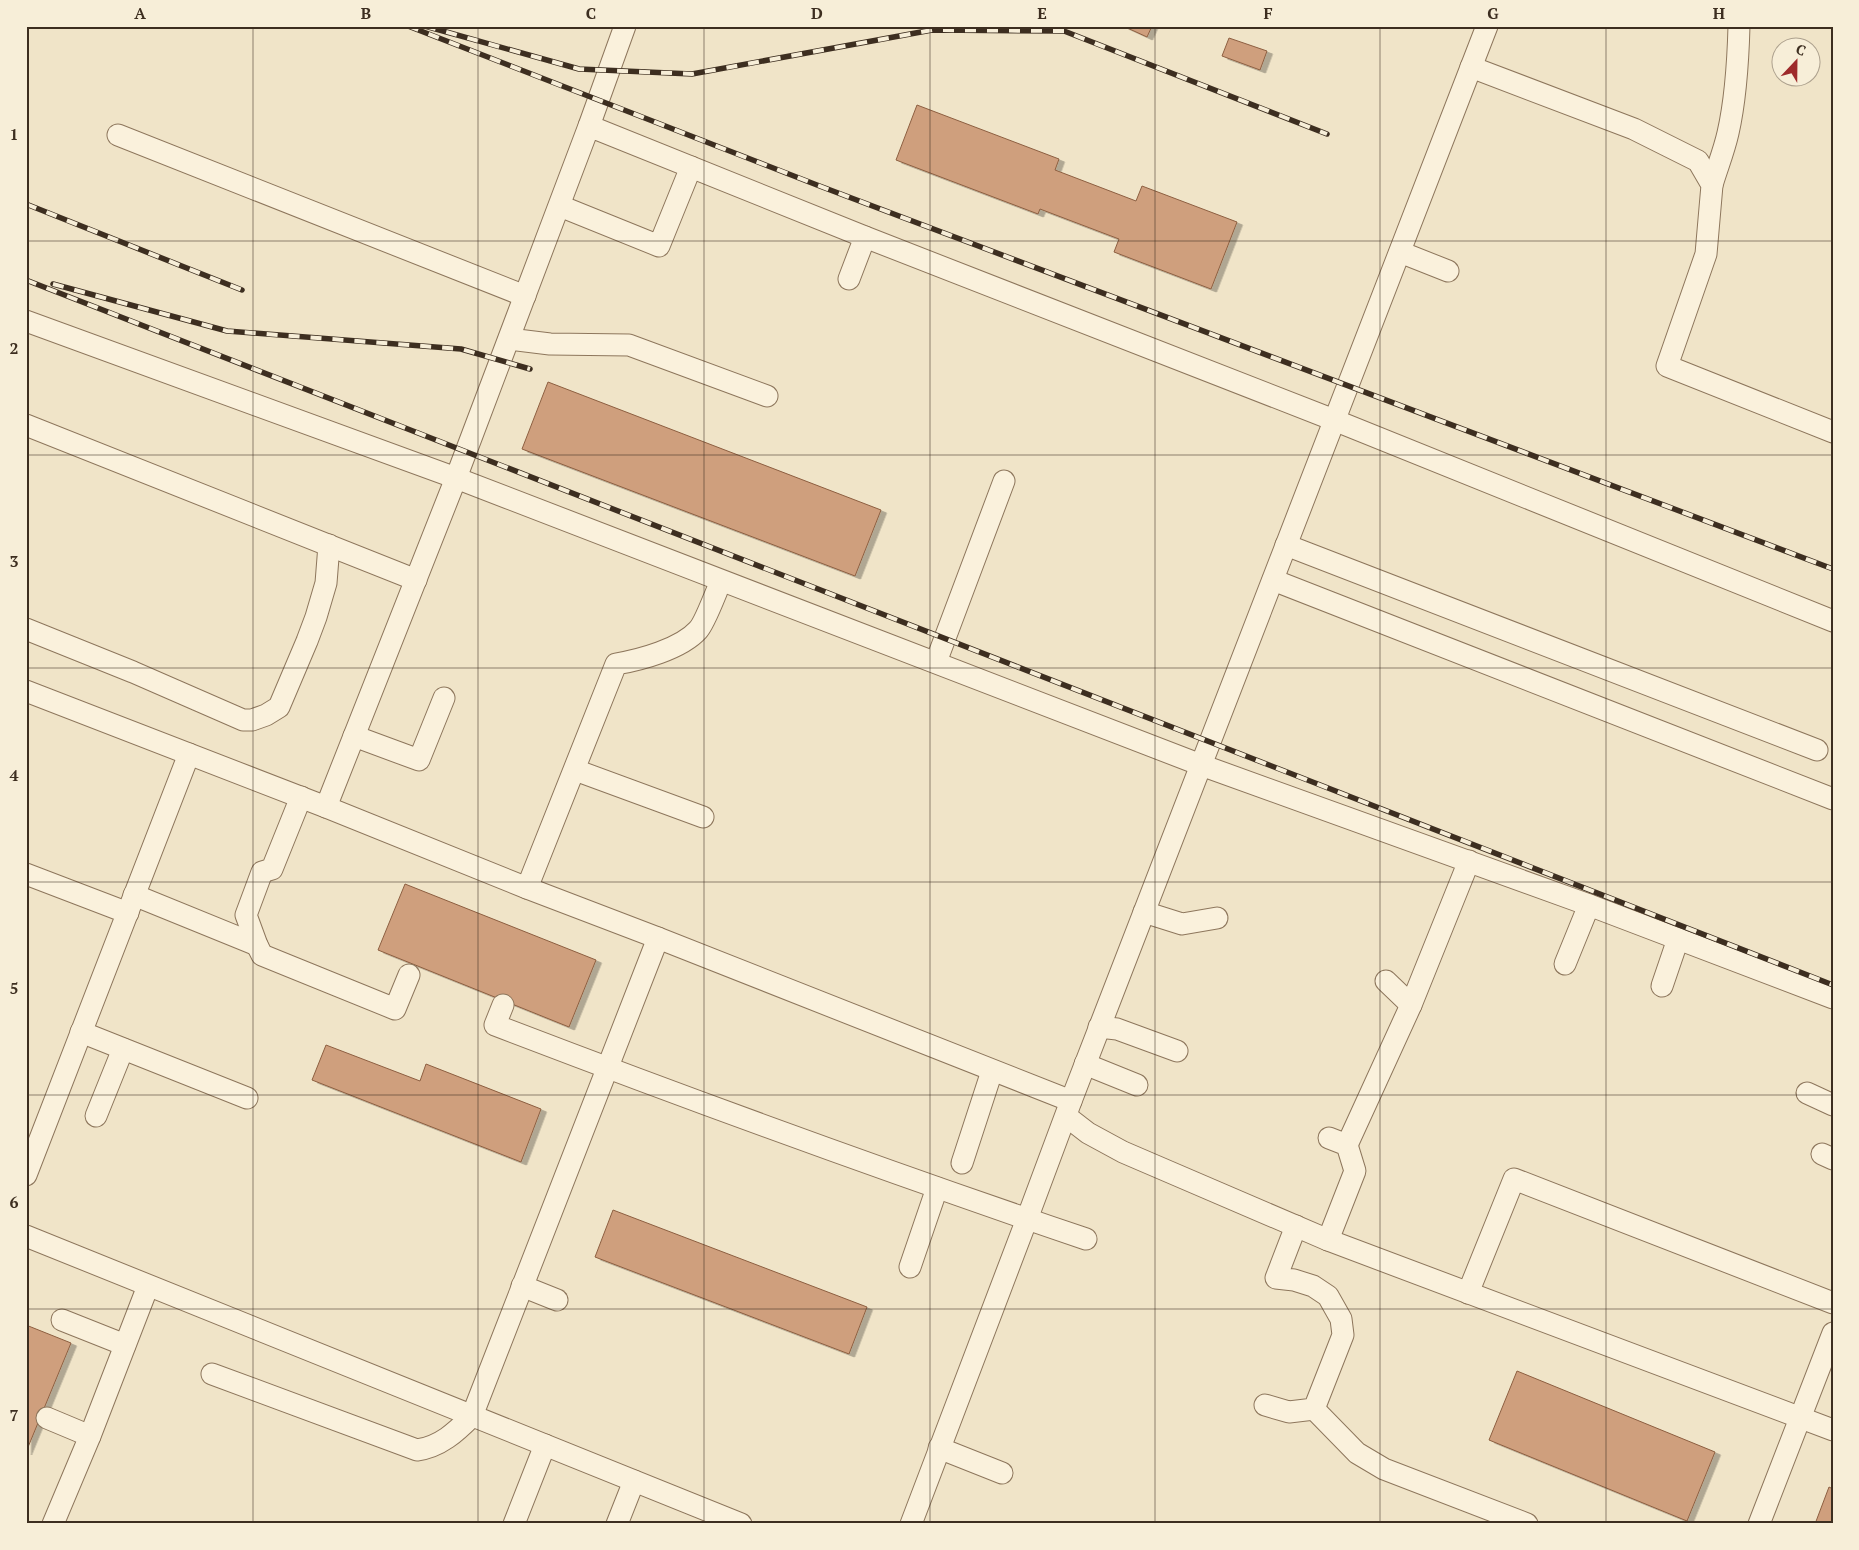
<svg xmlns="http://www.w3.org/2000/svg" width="1859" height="1550" font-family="'PT Serif',serif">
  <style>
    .building { fill: #cf9f7d; stroke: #8d5f41; filter: url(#shadow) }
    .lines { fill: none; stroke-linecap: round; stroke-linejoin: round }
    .minor-casing { stroke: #8d765c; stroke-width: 23 }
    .minor { stroke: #faf1dc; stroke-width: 21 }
    .rail-casing { stroke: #3d2e20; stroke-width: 5.5 }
    .rail { stroke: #f7eed8; stroke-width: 4; stroke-dasharray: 11; stroke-linecap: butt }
    .grid { fill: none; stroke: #3d2e20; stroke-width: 1; stroke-opacity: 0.55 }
    .neatline { fill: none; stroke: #3d2e20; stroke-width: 2 }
    .grid-label { font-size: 16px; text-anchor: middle; font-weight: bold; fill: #3d2e20 }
  </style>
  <defs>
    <filter id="shadow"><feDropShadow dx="5.5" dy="3" stdDeviation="0" flood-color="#0004"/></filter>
  </defs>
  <rect width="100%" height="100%" fill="#f0e4c8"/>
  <g class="building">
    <path d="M 1123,26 L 1152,26 L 1147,37 Z"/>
    <path d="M 1229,38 L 1267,51 L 1260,70 L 1222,56 Z"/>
    <path d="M 917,105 L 1059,159 L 1055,170 L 1136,201 L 1142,186 L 1237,222 L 1211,289 L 1114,252 L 1119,239 L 1040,209 L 1038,214 L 896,160 Z"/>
    <path d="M 548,382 L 881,510 L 855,576 L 522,449 Z"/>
    <path d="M 405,884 L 596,960 L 569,1027 L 378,950 Z"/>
    <path d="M 326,1045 L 420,1081 L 426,1064 L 541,1109 L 521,1162 L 312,1080 Z"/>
    <path d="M 613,1210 L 867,1307 L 849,1354 L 595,1257 Z"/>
    <path d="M 26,1325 L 71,1343 L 26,1452 Z"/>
    <path d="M 1517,1371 L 1715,1452 L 1687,1521 L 1489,1440 Z"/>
    <path d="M 1829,1487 L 1833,1489 L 1833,1524 L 1815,1524 Z"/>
  </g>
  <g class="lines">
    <g class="minor-casing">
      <g id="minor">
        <path d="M 1471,67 L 1634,129 L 1698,161 L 1712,185 L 1706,254 L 1667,366 L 1833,432"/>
        <path d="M 589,126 L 625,26"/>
        <path d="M 118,135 L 525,296"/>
        <path d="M 1712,185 C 1717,168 1724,151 1728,133 C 1736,98 1738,63 1739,26"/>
        <path d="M 560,206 L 659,246 L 691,167"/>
        <path d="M 1400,252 L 1448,271"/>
        <path d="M 849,279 L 865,237"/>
        <path d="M 26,321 L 456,478 L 1201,765 L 1589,905 L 1833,998"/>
        <path d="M 509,339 L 550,344 L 629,345 L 767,396"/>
        <path d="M 26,425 L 416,580"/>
        <path d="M 1286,545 L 1817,750"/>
        <path d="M 1273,580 L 1833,799"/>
        <path d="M 26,629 L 133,672 L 243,720 L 252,720 L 266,715 L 279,707 L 307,641 L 316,617 L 326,583 L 329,545"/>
        <path d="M 936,662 L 1004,481"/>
        <path d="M 26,691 L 326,807 L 527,888 L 658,938 L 1071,1101"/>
        <path d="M 354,736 L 419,760 L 444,698"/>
        <path d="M 575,770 L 703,817"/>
        <path d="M 301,797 L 272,869 L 262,872 L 246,915 L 257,945 L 262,955 L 395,1009 L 409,975"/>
        <path d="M 326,807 L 456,478 L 589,126 L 865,237 L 1334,420 L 1833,621"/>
        <path d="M 26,874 L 128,913"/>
        <path d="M 527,888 L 616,664 C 640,660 681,649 698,630 C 705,623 716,592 721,581"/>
        <path d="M 134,895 L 257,945"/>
        <path d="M 1144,912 L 1182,924 L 1217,918"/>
        <path d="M 1565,964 L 1589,905"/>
        <path d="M 1386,981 L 1411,1005"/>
        <path d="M 1662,986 L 1678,939"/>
        <path d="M 503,1005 L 495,1025 C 691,1100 888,1172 1086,1239"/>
        <path d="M 1099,1027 L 1117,1029 L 1177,1051"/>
        <path d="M 81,1032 L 247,1098"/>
        <path d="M 1085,1064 L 1137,1085"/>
        <path d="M 1807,1093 L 1833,1105"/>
        <path d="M 96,1116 L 123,1049"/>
        <path d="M 1066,1116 L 1088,1133 L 1123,1152 L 1328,1240 L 1833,1430"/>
        <path d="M 1347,1145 L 1411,1005 L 1469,861"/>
        <path d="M 1822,1154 L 1833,1159"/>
        <path d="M 962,1163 L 992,1071"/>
        <path d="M 26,1175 L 189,754"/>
        <path d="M 26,1236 L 741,1524"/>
        <path d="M 1328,1240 L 1355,1171 L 1347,1145 L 1329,1138"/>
        <path d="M 910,1267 L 937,1188"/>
        <path d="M 522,1286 L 557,1300"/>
        <path d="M 1468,1293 L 1514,1179 L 1833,1303"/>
        <path d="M 62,1320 L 125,1345"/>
        <path d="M 212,1374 L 417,1450 C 440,1447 456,1432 472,1416 L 658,938"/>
        <path d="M 1265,1405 L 1289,1412 L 1314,1409 L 1343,1335 L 1341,1319 L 1328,1296 L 1313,1286 L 1294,1280 L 1276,1278 L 1296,1226"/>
        <path d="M 1314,1409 L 1357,1453 L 1384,1469 L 1527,1524"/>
        <path d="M 47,1418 L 90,1436"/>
        <path d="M 939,1448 L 1002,1473"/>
        <path d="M 53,1524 L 90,1436 L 148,1286"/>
        <path d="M 514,1524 L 545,1445"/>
        <path d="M 617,1524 L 634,1481"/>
        <path d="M 911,1524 L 1027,1219 L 1071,1101 L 1487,26"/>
        <path d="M 1759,1524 L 1833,1333"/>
      </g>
    </g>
    <use href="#minor" class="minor"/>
    <g class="rail-casing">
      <g id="rail">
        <path d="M 408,26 L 817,185 L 1833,569"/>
        <path d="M 425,26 L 579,69 L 692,74 L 932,30 L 1064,31 L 1327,134"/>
        <path d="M 26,204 L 242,290"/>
        <path d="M 26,280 L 1833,985"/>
        <path d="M 53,284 L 227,331 L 461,349 L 530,369"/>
      </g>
    </g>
    <use href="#rail" class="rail"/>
  </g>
  <path class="grid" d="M 253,26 L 253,1524M 478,26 L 478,1524M 704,26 L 704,1524M 930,26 L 930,1524M 1155,26 L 1155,1524M 1380,26 L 1380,1524M 1606,26 L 1606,1524M 26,241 L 1833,241M 26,455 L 1833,455M 26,668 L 1833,668M 26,882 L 1833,882M 26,1095 L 1833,1095M 26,1309 L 1833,1309"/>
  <rect width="1859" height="1550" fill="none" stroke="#f7eed8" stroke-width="55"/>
  <g transform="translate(1796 62) rotate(22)"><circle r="24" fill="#f7eed8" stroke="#ada18e"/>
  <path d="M0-4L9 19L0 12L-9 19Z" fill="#9e2a2b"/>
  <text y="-8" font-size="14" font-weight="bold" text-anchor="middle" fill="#3d2e20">С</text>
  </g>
  <rect x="28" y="28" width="1804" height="1494" class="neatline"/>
  <g class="grid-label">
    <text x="140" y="19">A</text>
    <text x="366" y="19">B</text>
    <text x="591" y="19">C</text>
    <text x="817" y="19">D</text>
    <text x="1042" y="19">E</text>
    <text x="1268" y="19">F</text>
    <text x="1493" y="19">G</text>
    <text x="1719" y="19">H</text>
    <text x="14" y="140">1</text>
    <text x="14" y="354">2</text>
    <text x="14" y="567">3</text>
    <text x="14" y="781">4</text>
    <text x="14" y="994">5</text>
    <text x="14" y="1208">6</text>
    <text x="14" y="1421">7</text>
  </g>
</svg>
